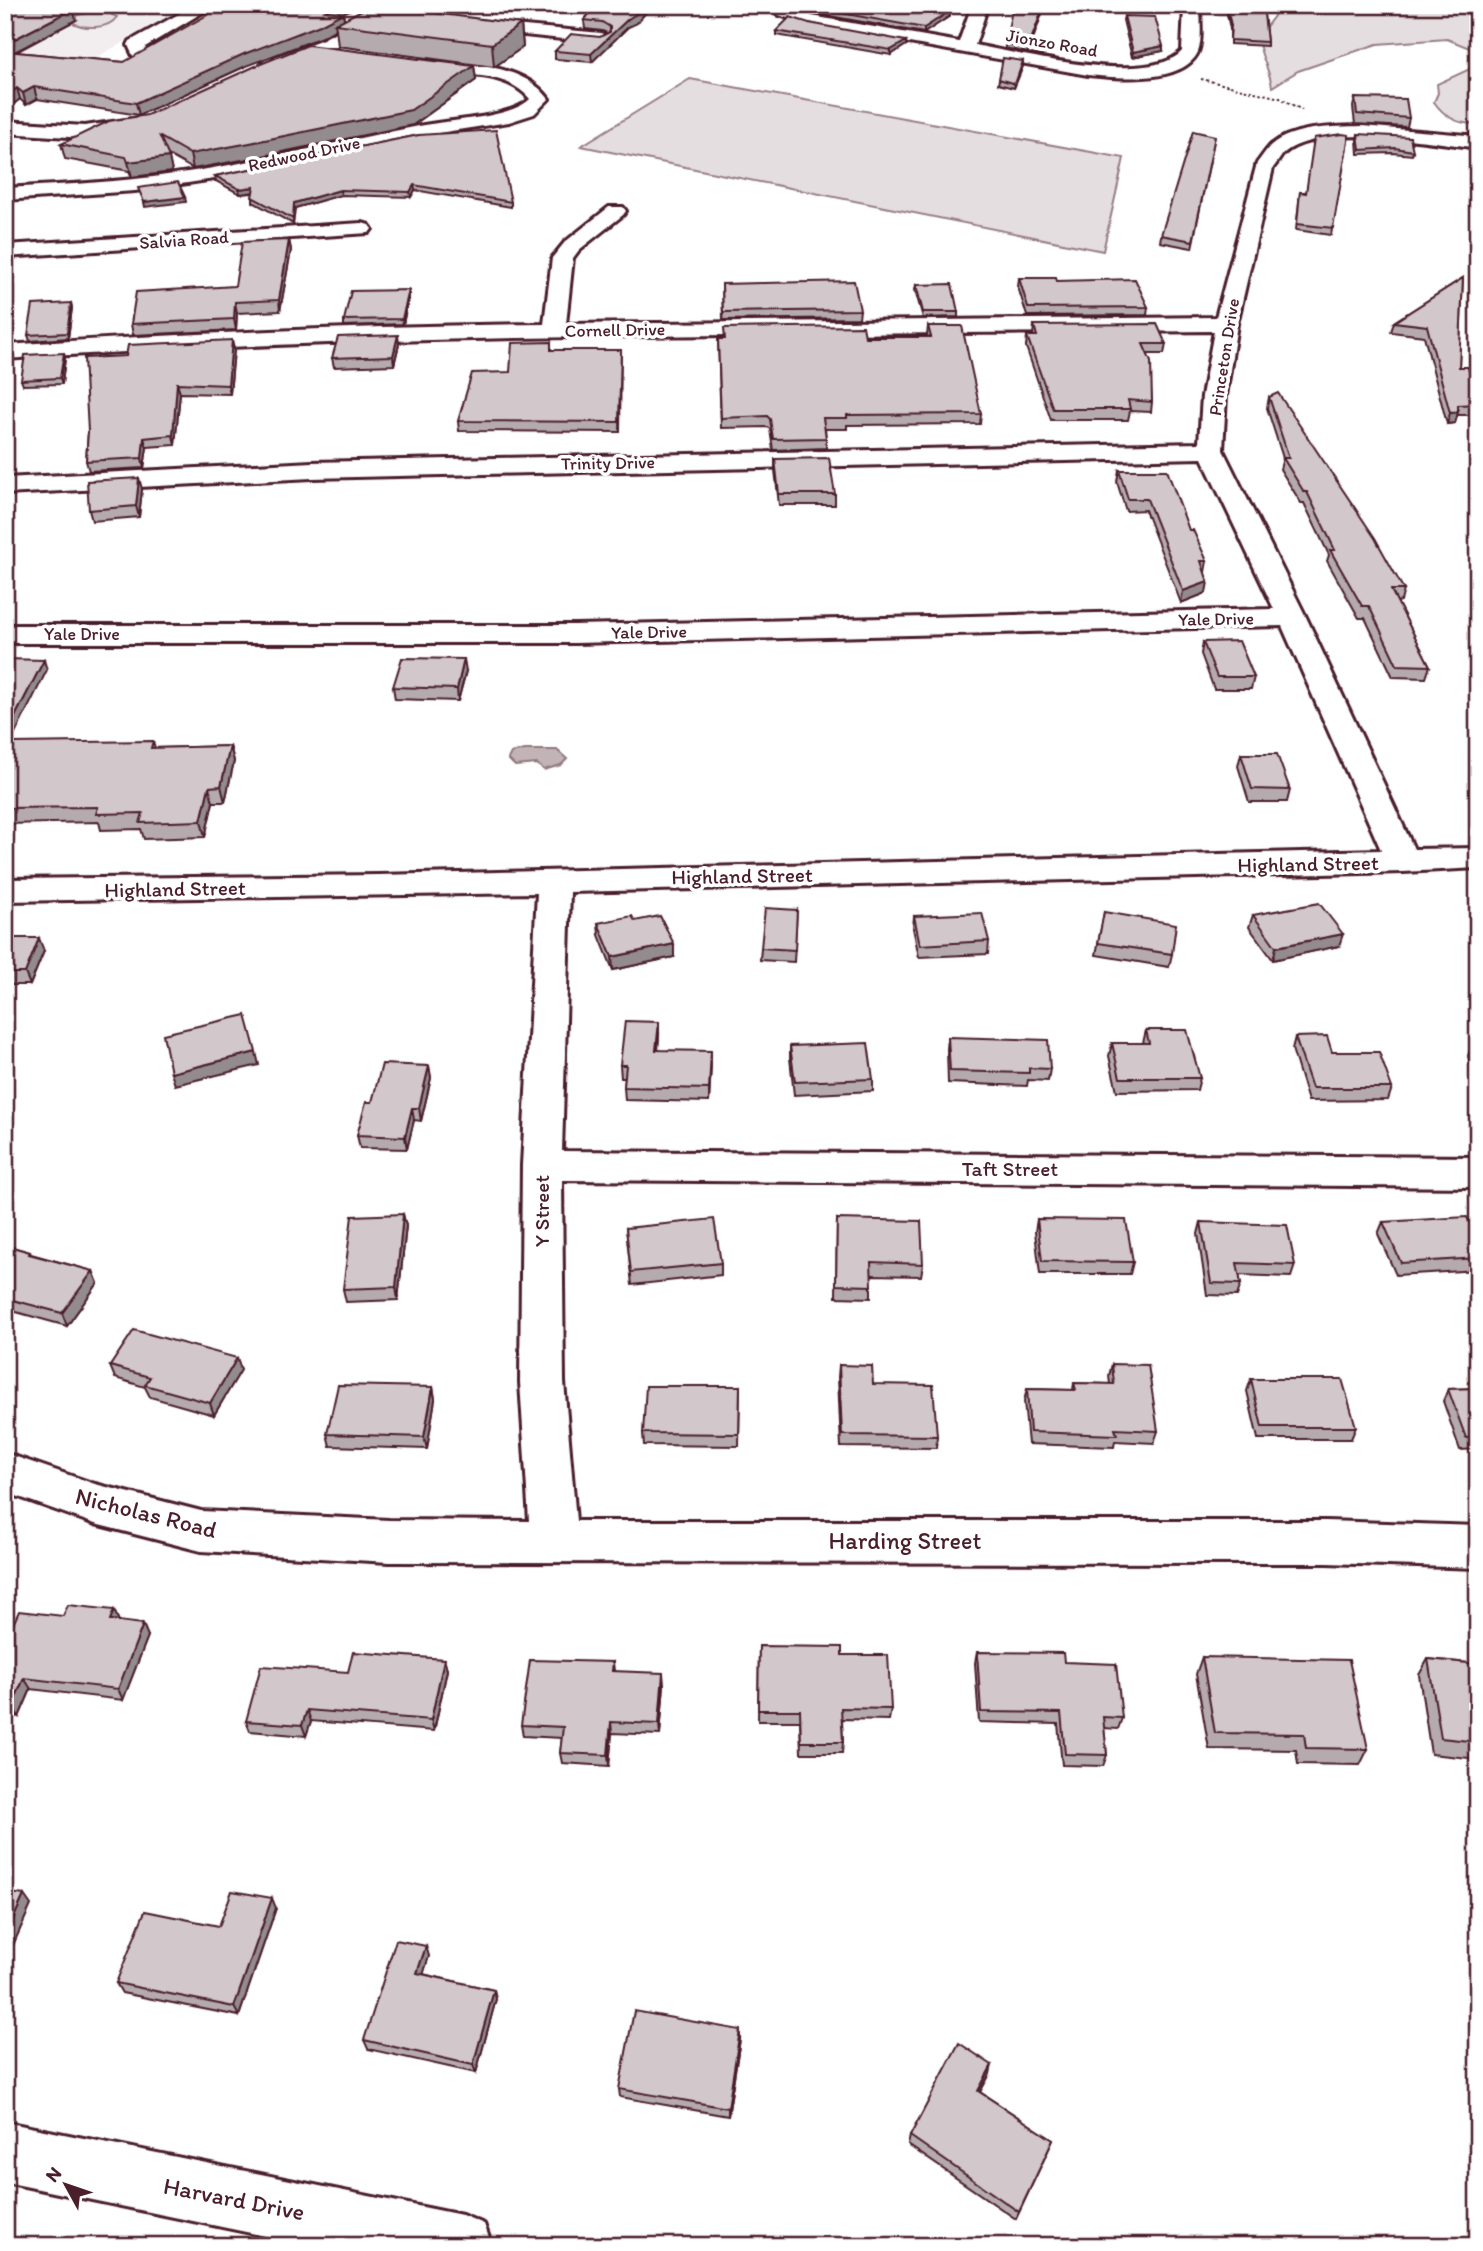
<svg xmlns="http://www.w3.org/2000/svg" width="1483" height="2251" font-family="Itim,sans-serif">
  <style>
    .built { fill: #f2eeef }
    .green { fill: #e5dee0; stroke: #987e86; stroke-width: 2 }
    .water { fill: #c1b3b6; stroke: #91787e; stroke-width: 2 }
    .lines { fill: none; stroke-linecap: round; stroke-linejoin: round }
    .minor-casing { stroke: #4a1f2b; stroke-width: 6 }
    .path { stroke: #4a1f2b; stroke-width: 2; stroke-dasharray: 2.5 2.5; stroke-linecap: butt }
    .minor { fill: #fff; fill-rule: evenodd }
    .wall { fill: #b5abaf; stroke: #4a1f2b; stroke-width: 2 }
    .shaded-wall { fill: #938b8e; stroke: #4a1f2b; stroke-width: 2 }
    .building { fill: #d2c7cb; stroke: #4a1f2b; stroke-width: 2 }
    .labels { text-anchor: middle; stroke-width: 7; stroke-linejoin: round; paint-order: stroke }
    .far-street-label { font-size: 18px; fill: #4a1f2b; stroke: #fff }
    .street-label { font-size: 21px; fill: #4a1f2b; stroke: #fff }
    .near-street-label { font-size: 24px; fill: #4a1f2b; stroke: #fff }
  </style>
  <rect width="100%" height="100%" fill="#fff"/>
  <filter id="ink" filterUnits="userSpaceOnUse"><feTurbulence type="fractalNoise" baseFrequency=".0143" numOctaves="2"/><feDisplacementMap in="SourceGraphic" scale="14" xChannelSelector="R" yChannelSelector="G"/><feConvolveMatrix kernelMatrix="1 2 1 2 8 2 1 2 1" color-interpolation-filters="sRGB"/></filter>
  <g filter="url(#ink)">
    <path class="built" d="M 5,5 L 191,5 L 43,87 L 5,83 Z"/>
    <g class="green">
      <path d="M 1276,5 L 1478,5 L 1478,123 C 1459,126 1445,117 1434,102 L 1438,93 L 1437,84 L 1470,69 L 1477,60 L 1472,49 L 1447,39 L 1377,44 L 1298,71 L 1272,87 C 1270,69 1259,55 1258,37 L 1274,16 Z"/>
      <path d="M 89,13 L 108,13 L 117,17 C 108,30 84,29 71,22 L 77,15 Z"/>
      <path d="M 690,79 L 1124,158 L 1103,251 L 581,146 Z"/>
    </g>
    <path class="water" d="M 525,750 L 557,750 L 567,759 L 561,765 L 544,770 L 537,764 L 515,766 L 508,759 L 511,753 Z"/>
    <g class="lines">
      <g class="minor-casing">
        <g id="minor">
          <path d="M 195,5 L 215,5 L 145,47 L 147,52 L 145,56 L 133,56 L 128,45 L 130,41 Z"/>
          <path d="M 385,5 L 405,5 L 335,47 L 276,69 L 270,70 L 261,65 L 264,61 L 323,39 Z"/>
          <path d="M 437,5 L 457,5 L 429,24 L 417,24 L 415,21 Z"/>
          <path d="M 770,5 L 787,5 L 812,16 L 959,42 L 972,5 L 988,5 L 975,45 C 1019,53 1150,87 1182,51 L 1184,5 L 1200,5 C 1200,19 1203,43 1197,54 C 1180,84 1116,78 1088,75 L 809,25 L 779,15 Z"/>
          <path d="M 471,21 L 601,33 L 609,38 L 601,43 L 465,29 L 463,26 Z"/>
          <path d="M 422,60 C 464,64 522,62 549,99 L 534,114 L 509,122 L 432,134 L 234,176 L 135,191 L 5,200 L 5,188 C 55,185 104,183 153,177 C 243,166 330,143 419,126 C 447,120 512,118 530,99 C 504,67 452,78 416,69 L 413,65 Z"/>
          <path d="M 139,118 L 148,124 L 145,128 L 85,138 L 5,133 L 5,121 L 85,126 Z"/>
          <path d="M 1362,126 L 1478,136 L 1478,148 C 1433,142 1318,122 1283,154 C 1280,158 1277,163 1273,168 L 1237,324 L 1226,396 L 1223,450 L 1306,617 L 1414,849 L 1478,848 L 1478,868 L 1403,872 L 570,892 L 562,1151 L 1478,1157 L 1478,1187 L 562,1180 L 564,1382 L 576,1521 L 1326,1521 L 1478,1526 L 1478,1568 L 1326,1563 L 389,1562 L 201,1551 L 95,1524 L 5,1492 L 5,1453 L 95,1484 L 201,1511 L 389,1520 L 529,1521 L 520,1382 L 522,1165 L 537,893 L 5,901 L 5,879 L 379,875 L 1381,850 L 1282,626 L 575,643 L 5,643 L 5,625 L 575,625 L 1274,609 L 1202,458 L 312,478 L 5,494 L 5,478 L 312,462 L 1199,443 L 1202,396 L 1214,331 C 811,335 407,332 5,359 L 5,345 C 185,333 364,326 544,324 L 552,258 L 565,242 L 609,207 L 623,207 L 626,211 L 623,215 L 579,250 L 573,258 L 566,324 L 1216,317 L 1257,163 C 1261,158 1266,150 1271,145 C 1294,126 1333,127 1362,126 Z"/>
          <path d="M 362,223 L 369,225 L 372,229 L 369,233 L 5,257 L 5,245 Z"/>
          <path d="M 5,2122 L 462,2215 L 484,2224 L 492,2246 L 314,2246 L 5,2182 Z"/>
        </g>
      </g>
      <path class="path" d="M 1201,79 L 1280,98 L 1302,110"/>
      <use href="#minor" class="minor"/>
    </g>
    <g class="wall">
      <path d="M 597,5 L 652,5 L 637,23 L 628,27 L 592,62 L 555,59 L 555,51 L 600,37 L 607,33 L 602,31 L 585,29 L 584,20 Z"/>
      <path d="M 802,5 L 951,5 L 950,16 L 924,33 L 813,13 L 802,9 Z"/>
      <path d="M 1045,5 L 1028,53 L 1005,48 L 1005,44 Z"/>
      <rect x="1122" y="5" width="30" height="2"/>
      <path d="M 1225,5 L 1263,5 L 1267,42 L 1267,46 L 1230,44 L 1230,29 Z"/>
      <path d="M 5,11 L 76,20 L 16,52 L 124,62 L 343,13 L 344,19 L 521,24 L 523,47 L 494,67 L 338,46 L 336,29 L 322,37 L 246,66 L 139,115 L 37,99 L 26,105 L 20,99 L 5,111 Z"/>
      <path d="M 1124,16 L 1163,51 L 1132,57 L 1123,20 Z"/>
      <path d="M 809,23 L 906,45 L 891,55 L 776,35 L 776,31 Z"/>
      <path d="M 1023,61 L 1023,66 L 1014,88 L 998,84 L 999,79 Z"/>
      <path d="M 474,66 L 476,80 L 413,125 L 253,158 L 193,169 L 168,155 L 172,172 L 132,177 L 129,171 L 65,159 L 61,144 Z"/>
      <path d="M 1355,98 L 1409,118 L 1407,127 L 1355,124 L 1353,107 Z"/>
      <path d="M 1358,134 L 1413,151 L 1412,155 L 1393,153 L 1358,154 L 1357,139 Z"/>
      <path d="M 419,135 L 511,202 L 511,207 L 415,190 L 411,197 L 341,195 L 295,208 L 293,224 L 253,202 L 253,193 L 240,194 L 216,181 L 215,176 Z"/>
      <path d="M 1349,135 L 1331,235 L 1296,230 L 1300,192 L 1306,192 Z"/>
      <path d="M 1215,136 L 1192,248 L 1160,242 L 1161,235 Z"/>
      <path d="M 289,240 L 291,250 L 280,311 L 237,313 L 236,330 L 133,335 L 131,324 L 235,286 Z"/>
      <path d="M 1019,278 L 1057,281 L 1148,307 L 1147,315 L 1027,316 L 1018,287 Z"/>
      <path d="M 1463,278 L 1459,367 L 1478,402 L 1478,407 L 1475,415 L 1457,415 L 1455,423 L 1447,424 L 1424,336 L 1391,332 L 1394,322 Z"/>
      <path d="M 722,284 L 860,310 L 859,318 L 723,320 Z"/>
      <path d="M 916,285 L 958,312 L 958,317 L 923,318 L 915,290 Z"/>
      <path d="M 409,290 L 409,295 L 403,324 L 344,326 L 344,320 Z"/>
      <path d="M 71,303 L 72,308 L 68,338 L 30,341 L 28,335 Z"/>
      <path d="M 1034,325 L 1166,344 L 1164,354 L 1148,354 L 1152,402 L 1151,412 L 1130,411 L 1128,420 L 1051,420 L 1026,347 L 1027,336 L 1033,336 Z"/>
      <path d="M 928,326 L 981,414 L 980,424 L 847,425 L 847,429 L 825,429 L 826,438 L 826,448 L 773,450 L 770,429 L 767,427 L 721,428 L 718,339 L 927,337 Z"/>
      <path d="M 551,342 L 551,350 L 621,350 L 620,432 L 459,431 L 458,421 L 510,372 Z"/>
      <path d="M 399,344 L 394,365 L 334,367 L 332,358 Z"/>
      <path d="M 234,350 L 230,394 L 180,393 L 175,445 L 147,447 L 144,468 L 89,471 L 86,461 L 88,431 Z"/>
      <path d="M 65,358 L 62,384 L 23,385 L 21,380 Z"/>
      <path d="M 1269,397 L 1404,590 L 1401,601 L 1397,602 L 1430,666 L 1426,678 L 1393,677 L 1365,618 L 1359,618 L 1327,561 L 1329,555 L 1304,503 L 1301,503 L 1280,469 L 1283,458 L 1267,408 Z"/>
      <path d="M 775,459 L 835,494 L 835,505 L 779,505 L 775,470 Z"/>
      <path d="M 1119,470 L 1189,530 L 1207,561 L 1205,572 L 1206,593 L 1181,603 L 1145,510 L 1126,511 L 1117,482 Z"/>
      <path d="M 142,489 L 139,517 L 92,521 L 89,510 Z"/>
      <path d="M 1203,642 L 1254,677 L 1251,689 L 1214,689 L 1201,654 Z"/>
      <path d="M 466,671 L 458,701 L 395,699 L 393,687 Z"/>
      <path d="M 153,741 L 155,748 L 230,746 L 234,761 L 225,802 L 213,802 L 205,837 L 144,839 L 141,829 L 101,830 L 99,822 L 5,824 L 5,763 Z"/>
      <path d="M 1241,754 L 1290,790 L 1287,802 L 1249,802 L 1238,766 Z"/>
      <path d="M 797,910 L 794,962 L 760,960 L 761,948 Z"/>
      <path d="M 1104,912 L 1172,954 L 1169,967 L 1096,955 Z"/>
      <path d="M 1253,915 L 1339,946 L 1273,960 L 1249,927 Z"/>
      <path d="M 914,916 L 989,941 L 988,954 L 919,957 L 913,928 Z"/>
      <path d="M 635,921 L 674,957 L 613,970 L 599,935 L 598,923 Z"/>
      <path d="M 5,938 L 44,951 L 30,985 L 5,985 Z"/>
      <path d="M 1146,1030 L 1200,1078 L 1197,1090 L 1117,1091 L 1109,1056 L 1112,1043 L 1143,1043 Z"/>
      <path d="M 659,1035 L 658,1050 L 711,1064 L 709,1102 L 625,1100 L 624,1087 L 625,1078 L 621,1078 L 620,1065 Z"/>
      <path d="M 948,1037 L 1050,1069 L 1048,1081 L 1028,1080 L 1027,1086 L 948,1083 L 947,1049 Z"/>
      <path d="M 1295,1037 L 1332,1052 L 1392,1088 L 1388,1100 L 1308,1101 L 1292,1049 Z"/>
      <path d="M 1473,1043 L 1478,1043 L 1478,1085 L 1468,1056 Z"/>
      <path d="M 790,1046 L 873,1079 L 873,1091 L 794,1095 L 790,1058 Z"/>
      <path d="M 429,1066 L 431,1078 L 421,1121 L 414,1120 L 407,1149 L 360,1148 L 357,1135 L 372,1102 Z"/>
      <path d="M 403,1214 L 406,1226 L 398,1300 L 346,1302 L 343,1289 Z"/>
      <path d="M 837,1219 L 923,1264 L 921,1276 L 871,1275 L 871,1298 L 836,1297 Z"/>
      <path d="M 1037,1219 L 1133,1262 L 1130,1274 L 1040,1274 L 1035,1232 Z"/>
      <path d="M 1201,1222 L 1295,1265 L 1291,1277 L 1239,1275 L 1241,1284 L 1237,1296 L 1207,1295 L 1198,1234 Z"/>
      <path d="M 1383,1222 L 1478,1239 L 1478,1270 L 1396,1275 L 1378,1234 Z"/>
      <path d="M 626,1228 L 721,1263 L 721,1275 L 632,1285 Z"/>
      <path d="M 5,1245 L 30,1252 L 31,1254 L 93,1271 L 98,1283 L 67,1326 L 5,1309 Z"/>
      <path d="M 237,1358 L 241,1370 L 214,1415 L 150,1397 L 145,1387 L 115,1378 L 110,1366 Z"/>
      <path d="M 1112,1364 L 1158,1431 L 1154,1443 L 1115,1441 L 1114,1447 L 1028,1444 L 1024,1401 L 1027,1389 L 1073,1390 L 1074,1383 L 1110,1384 L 1109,1376 Z"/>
      <path d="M 839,1365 L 937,1436 L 936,1448 L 841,1447 L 838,1377 Z"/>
      <path d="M 1251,1379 L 1356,1427 L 1351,1439 L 1258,1439 L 1247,1391 Z"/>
      <path d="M 740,1386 L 739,1446 L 644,1445 L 643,1433 Z"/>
      <path d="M 433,1387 L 435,1399 L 427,1449 L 330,1446 L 327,1434 Z"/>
      <path d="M 1478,1388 L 1478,1449 L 1460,1450 L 1443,1401 L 1448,1389 Z"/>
      <path d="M 119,1621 L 148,1636 L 123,1700 L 31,1689 L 19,1717 L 5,1715 L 5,1642 Z"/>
      <path d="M 759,1646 L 842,1655 L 891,1709 L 889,1720 L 842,1719 L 843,1742 L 842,1753 L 801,1753 L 800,1721 L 758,1721 Z"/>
      <path d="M 977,1652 L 1064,1662 L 1122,1718 L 1118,1729 L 1104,1728 L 1107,1755 L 1103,1766 L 1062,1765 L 1058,1724 L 979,1722 L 975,1663 Z"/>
      <path d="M 1202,1657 L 1368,1749 L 1360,1765 L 1298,1764 L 1296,1750 L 1209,1749 L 1196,1674 Z"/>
      <path d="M 444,1659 L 447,1670 L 434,1731 L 311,1721 L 306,1736 L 250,1731 L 246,1721 L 348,1672 Z"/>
      <path d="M 1428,1659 L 1478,1664 L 1478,1759 L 1431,1754 L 1419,1675 Z"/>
      <path d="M 613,1662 L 614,1671 L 664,1684 L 660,1735 L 612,1733 L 609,1766 L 562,1763 L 560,1753 L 562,1738 L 523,1736 L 521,1725 Z"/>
      <path d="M 276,1908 L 239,2016 L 122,1993 L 116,1983 L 219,1926 Z"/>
      <path d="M 429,1956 L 423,1974 L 494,1990 L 496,1999 L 476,2073 L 368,2049 L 364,2040 Z"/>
      <path d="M 740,2039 L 728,2116 L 620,2097 L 619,2089 Z"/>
      <path d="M 990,2074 L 980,2092 L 1053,2140 L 1016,2219 L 908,2145 L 910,2136 Z"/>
    </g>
    <g class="shaded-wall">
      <path d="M 336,5 L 360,5 L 343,13 L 345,24 L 335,24 L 336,29 L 322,37 L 246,66 L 139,115 L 136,103 Z"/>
      <path d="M 644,5 L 652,5 L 637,23 L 628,27 L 592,62 L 591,54 L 628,19 Z"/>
      <path d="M 1044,5 L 1045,5 L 1028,53 L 1028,48 Z"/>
      <path d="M 73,9 L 76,20 L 5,57 L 5,44 Z"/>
      <path d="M 950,11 L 950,16 L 924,33 L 924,28 Z"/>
      <path d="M 521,24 L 523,47 L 494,67 L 492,44 Z"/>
      <path d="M 906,41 L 906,45 L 891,55 L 891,50 Z"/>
      <path d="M 1163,46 L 1163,51 L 1132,57 L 1133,52 Z"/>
      <path d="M 1023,61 L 1023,66 L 1014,88 L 1015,84 Z"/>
      <path d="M 474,66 L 476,80 L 413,125 L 253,158 L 193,169 L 190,154 Z"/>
      <path d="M 34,87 L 37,99 L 26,105 L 23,93 Z"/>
      <path d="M 17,88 L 20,99 L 5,111 L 5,97 Z"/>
      <path d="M 169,157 L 172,172 L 132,177 L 128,162 Z"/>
      <path d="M 414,185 L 415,190 L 411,197 L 410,192 Z"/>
      <path d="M 254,187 L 255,192 L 240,194 L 239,189 Z"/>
      <path d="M 340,190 L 341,195 L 295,208 L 293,224 L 293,219 L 294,203 Z"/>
      <path d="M 185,197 L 186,202 L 145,207 L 144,202 Z"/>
      <path d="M 289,240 L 291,250 L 280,311 L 279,300 Z"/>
      <path d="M 409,290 L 409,295 L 403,324 L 402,319 Z"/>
      <path d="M 235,302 L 237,313 L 236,330 L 234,319 Z"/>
      <path d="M 71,303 L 72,308 L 68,338 L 67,333 Z"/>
      <path d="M 398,335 L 399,344 L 394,365 L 393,356 Z"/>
      <path d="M 232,340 L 234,350 L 230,394 L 228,385 Z"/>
      <path d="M 64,353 L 65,358 L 62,384 L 60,378 Z"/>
      <path d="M 177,383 L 180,393 L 175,445 L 173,435 Z"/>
      <path d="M 1458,412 L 1455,423 L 1447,424 L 1450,413 Z"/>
      <path d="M 144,438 L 147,447 L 144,468 L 142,458 Z"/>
      <path d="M 139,478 L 142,489 L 139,517 L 136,506 Z"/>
      <path d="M 1208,582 L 1206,593 L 1181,603 L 1183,591 Z"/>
      <path d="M 464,659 L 466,671 L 458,701 L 457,689 Z"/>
      <path d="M 44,660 L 47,670 L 7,750 L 5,743 L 5,736 Z"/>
      <path d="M 230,746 L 234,761 L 225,802 L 221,786 Z"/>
      <path d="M 209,787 L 213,802 L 205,837 L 201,821 Z"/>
      <path d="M 1343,934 L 1339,946 L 1273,960 L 1276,947 Z"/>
      <path d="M 39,938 L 44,951 L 30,985 L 25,973 Z"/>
      <path d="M 674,944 L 674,957 L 613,970 L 612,957 Z"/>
      <path d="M 659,1022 L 659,1035 L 657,1063 L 656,1050 Z"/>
      <path d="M 711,1051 L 711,1064 L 709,1102 L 709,1089 Z"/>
      <path d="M 256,1052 L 259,1065 L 175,1085 L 171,1073 Z"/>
      <path d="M 429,1066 L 431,1078 L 421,1121 L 419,1108 Z"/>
      <path d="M 412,1108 L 414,1120 L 407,1149 L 405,1137 Z"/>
      <path d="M 403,1214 L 406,1226 L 398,1300 L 396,1287 Z"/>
      <path d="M 93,1271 L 98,1283 L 67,1326 L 62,1313 Z"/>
      <path d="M 237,1358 L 241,1370 L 214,1415 L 210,1403 Z"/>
      <path d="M 433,1387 L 435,1399 L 427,1449 L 424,1437 Z"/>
      <path d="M 114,1610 L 119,1621 L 110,1620 Z"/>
      <path d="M 143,1624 L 148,1636 L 123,1700 L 118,1689 Z"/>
      <path d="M 444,1659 L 447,1670 L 434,1731 L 431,1720 Z"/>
      <path d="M 663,1673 L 664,1684 L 660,1735 L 659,1724 Z"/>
      <path d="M 24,1678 L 31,1689 L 19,1717 L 12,1706 Z"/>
      <path d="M 307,1710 L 311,1721 L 306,1736 L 302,1725 Z"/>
      <path d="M 611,1722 L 612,1733 L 609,1766 L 608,1755 Z"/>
      <path d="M 24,1895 L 31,1905 L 5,1963 L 5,1937 Z"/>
      <path d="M 272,1898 L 276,1908 L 239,2016 L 234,2007 Z"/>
      <path d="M 426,1946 L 429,1956 L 421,1982 L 417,1973 Z"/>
      <path d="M 494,1990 L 496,1999 L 476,2073 L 473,2065 Z"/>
      <path d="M 740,2030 L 740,2039 L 728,2116 L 728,2108 Z"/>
      <path d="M 992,2065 L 990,2074 L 976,2099 L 978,2091 Z"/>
    </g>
    <g class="building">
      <path d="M 22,5 L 71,5 L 73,9 L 5,44 L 5,11 L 8,12 Z"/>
      <path d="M 225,5 L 336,5 L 325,11 L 343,13 L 320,25 L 244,54 L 136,103 L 34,87 L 23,93 L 17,88 L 5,97 L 5,51 L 124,62 Z"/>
      <path d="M 371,5 L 521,24 L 492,44 L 335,24 Z"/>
      <path d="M 597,5 L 644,5 L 636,14 L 628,19 L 591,54 L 555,51 L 571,34 L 600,37 L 610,32 L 610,27 L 602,22 L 584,20 Z"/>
      <path d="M 806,5 L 951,5 L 950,11 L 924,28 L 813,8 Z"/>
      <path d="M 1013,5 L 1044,5 L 1028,48 L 1005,44 Z"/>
      <path d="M 1226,5 L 1263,5 L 1267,42 L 1230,40 L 1231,25 Z"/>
      <path d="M 1124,16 L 1155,17 L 1163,46 L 1133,52 Z"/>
      <path d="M 790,17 L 809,23 L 906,41 L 891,50 L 776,31 Z"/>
      <path d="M 308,45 L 474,66 L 411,110 L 250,143 L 190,154 L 160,137 L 169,157 L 128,162 L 126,157 L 61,144 L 109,121 L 147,115 L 258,65 Z"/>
      <path d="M 1003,58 L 1023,61 L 1015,84 L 999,79 Z"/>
      <path d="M 1355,98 L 1406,99 L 1409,118 L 1357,114 Z"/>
      <path d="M 496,130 L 511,202 L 414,185 L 410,192 L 340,190 L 294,203 L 293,219 L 252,197 L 254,187 L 239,189 L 215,176 L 419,135 Z"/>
      <path d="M 1193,131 L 1215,136 L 1193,241 L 1161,235 Z"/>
      <path d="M 1342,134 L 1349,135 L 1333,228 L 1297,224 L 1300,192 L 1306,193 L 1314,138 Z"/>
      <path d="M 1358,134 L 1410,137 L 1413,151 L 1395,148 L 1360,150 Z"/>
      <path d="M 178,182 L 185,197 L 144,202 L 138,188 Z"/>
      <path d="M 289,240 L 279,300 L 235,302 L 234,319 L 131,324 L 136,292 L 235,286 L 242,242 Z"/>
      <path d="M 1019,278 L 1056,278 L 1057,281 L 1135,279 L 1148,307 L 1028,308 Z"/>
      <path d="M 1463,278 L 1459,367 L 1468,367 L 1478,404 L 1458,405 L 1458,412 L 1450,413 L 1427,326 L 1394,322 Z"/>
      <path d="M 854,281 L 860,310 L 723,312 L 722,284 Z"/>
      <path d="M 952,284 L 958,312 L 923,312 L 916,285 Z"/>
      <path d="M 409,290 L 402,319 L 344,320 L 351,291 Z"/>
      <path d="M 71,303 L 67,333 L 28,335 L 33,305 Z"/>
      <path d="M 1157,324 L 1166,344 L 1143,344 L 1151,362 L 1152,402 L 1128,400 L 1130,409 L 1053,409 L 1027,336 L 1037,336 L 1034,325 Z"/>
      <path d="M 863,326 L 865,337 L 931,337 L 928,326 L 962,326 L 981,414 L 847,415 L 847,418 L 823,418 L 826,438 L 773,439 L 770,419 L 767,416 L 721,418 L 718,339 L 725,339 L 724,328 Z"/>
      <path d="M 398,335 L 393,356 L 332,358 L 338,337 Z"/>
      <path d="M 232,340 L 228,385 L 177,383 L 173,435 L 144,438 L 142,458 L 86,461 L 88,431 L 84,358 L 126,356 L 128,345 Z"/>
      <path d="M 551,342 L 551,350 L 621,350 L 619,422 L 458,421 L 472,373 L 510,372 L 512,343 Z"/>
      <path d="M 64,353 L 60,378 L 21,380 L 25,355 Z"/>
      <path d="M 1278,393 L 1375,538 L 1404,590 L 1391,590 L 1430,666 L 1397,665 L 1369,606 L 1362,606 L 1330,550 L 1335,550 L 1307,492 L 1304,492 L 1283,458 L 1289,458 L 1269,397 Z"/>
      <path d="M 829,458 L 835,494 L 779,494 L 775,459 Z"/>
      <path d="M 1119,470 L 1167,470 L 1189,530 L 1193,530 L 1207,561 L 1201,561 L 1208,582 L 1183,591 L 1147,499 L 1128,499 Z"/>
      <path d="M 139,478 L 136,506 L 89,510 L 87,481 Z"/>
      <path d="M 1239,641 L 1254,677 L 1217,677 L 1203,642 Z"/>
      <path d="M 402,658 L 464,659 L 457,689 L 393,687 Z"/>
      <path d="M 5,659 L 44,660 L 5,736 Z"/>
      <path d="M 153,741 L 151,748 L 230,746 L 221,786 L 209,787 L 201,821 L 140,823 L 143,813 L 96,814 L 98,807 L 5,808 L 5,763 L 14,743 Z"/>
      <path d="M 1241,754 L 1277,754 L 1290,790 L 1252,789 Z"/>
      <path d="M 1319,903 L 1343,934 L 1276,947 L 1253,915 Z"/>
      <path d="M 765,908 L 797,910 L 795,950 L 761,948 Z"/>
      <path d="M 1104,912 L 1176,924 L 1172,954 L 1098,943 Z"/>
      <path d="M 982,913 L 989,941 L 920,945 L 914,916 Z"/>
      <path d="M 632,916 L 635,921 L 660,916 L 674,944 L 612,957 L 598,923 Z"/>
      <path d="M 5,938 L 39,938 L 25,973 L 5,973 Z"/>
      <path d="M 246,1015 L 256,1052 L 171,1073 L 163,1034 Z"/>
      <path d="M 625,1021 L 659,1022 L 656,1050 L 711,1051 L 709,1089 L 624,1087 L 626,1065 L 620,1065 Z"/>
      <path d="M 1146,1030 L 1187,1030 L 1200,1078 L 1120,1078 L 1112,1043 L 1149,1043 Z"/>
      <path d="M 1327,1036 L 1332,1052 L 1379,1052 L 1392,1088 L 1312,1088 L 1295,1037 Z"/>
      <path d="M 948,1037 L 1048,1040 L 1050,1069 L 1029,1068 L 1029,1073 L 950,1071 Z"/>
      <path d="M 868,1043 L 873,1079 L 795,1082 L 790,1046 Z"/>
      <path d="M 1473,1043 L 1478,1043 L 1478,1057 Z"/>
      <path d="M 382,1064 L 429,1066 L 419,1108 L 412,1108 L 405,1137 L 357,1135 L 366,1102 L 372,1102 Z"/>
      <path d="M 403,1214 L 396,1287 L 343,1289 L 352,1216 Z"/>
      <path d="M 1467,1217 L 1478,1239 L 1478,1258 L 1401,1263 L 1383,1222 Z"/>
      <path d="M 714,1219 L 721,1263 L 631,1272 L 626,1228 Z"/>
      <path d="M 837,1219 L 921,1221 L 923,1264 L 871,1262 L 872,1286 L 836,1285 Z"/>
      <path d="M 1037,1219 L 1126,1220 L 1133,1262 L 1042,1261 Z"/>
      <path d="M 1201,1222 L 1287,1225 L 1295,1265 L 1237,1263 L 1241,1284 L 1211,1283 Z"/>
      <path d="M 5,1245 L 30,1252 L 29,1254 L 93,1271 L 62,1313 L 5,1298 L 5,1289 L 7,1288 L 5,1287 Z"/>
      <path d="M 134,1330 L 237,1358 L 210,1403 L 145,1385 L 150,1377 L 110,1366 Z"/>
      <path d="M 1112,1364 L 1148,1365 L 1158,1431 L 1115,1429 L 1117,1435 L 1030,1432 L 1027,1389 L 1076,1390 L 1074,1383 L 1114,1384 Z"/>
      <path d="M 839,1365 L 872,1366 L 873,1384 L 933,1385 L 937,1436 L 842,1435 Z"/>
      <path d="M 1251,1379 L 1342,1379 L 1356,1427 L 1262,1427 Z"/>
      <path d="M 338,1385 L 433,1387 L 424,1437 L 327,1434 Z"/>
      <path d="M 646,1386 L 740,1386 L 739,1434 L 643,1433 Z"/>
      <path d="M 1478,1388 L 1478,1437 L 1466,1438 L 1448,1389 Z"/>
      <path d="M 68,1605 L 114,1610 L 110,1620 L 143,1624 L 118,1689 L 24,1678 L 12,1706 L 5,1705 L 5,1642 L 19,1611 L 63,1616 Z"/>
      <path d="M 759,1646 L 842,1647 L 842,1655 L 888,1655 L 891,1709 L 841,1708 L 843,1742 L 801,1742 L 800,1710 L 758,1710 Z"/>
      <path d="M 353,1652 L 444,1659 L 431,1720 L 307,1710 L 302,1725 L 246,1721 L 261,1666 L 348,1672 Z"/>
      <path d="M 977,1652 L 1063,1653 L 1064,1662 L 1116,1664 L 1122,1718 L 1103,1717 L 1107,1755 L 1065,1754 L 1061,1713 L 981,1712 Z"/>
      <path d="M 1202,1657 L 1349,1660 L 1368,1749 L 1306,1748 L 1304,1734 L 1215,1733 Z"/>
      <path d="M 1428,1659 L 1478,1664 L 1478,1742 L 1441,1738 Z"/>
      <path d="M 530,1660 L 613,1662 L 612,1671 L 663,1673 L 659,1724 L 611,1722 L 608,1755 L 560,1753 L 563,1727 L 521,1725 Z"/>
      <path d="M 232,1891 L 272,1898 L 234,2007 L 116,1983 L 145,1911 L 219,1926 Z"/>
      <path d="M 5,1892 L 24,1895 L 5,1937 Z"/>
      <path d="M 396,1940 L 426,1946 L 417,1973 L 494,1990 L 473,2065 L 364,2040 Z"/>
      <path d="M 634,2011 L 740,2030 L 728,2108 L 619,2089 Z"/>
      <path d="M 959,2043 L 992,2065 L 978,2091 L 1053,2140 L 1019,2212 L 910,2136 Z"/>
    </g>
  </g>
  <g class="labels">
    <g class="far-street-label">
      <text transform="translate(1052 43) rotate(10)" y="6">Jionzo Road</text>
      <text transform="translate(304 154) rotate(-12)" y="6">Redwood Drive</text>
      <text transform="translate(184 240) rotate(-4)" y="6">Salvia Road</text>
      <text transform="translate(615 330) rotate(-1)" y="6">Cornell Drive</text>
      <text transform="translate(1224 357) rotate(-81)" y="6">Princeton Drive</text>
      <text transform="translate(608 463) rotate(-1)" y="6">Trinity Drive</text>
      <text transform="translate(1216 619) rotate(-1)" y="6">Yale Drive</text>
      <text transform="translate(649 632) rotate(-1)" y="6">Yale Drive</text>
      <text x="82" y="640">Yale Drive</text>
    </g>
    <g class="street-label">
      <text transform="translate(1308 864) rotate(-1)" y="7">Highland Street</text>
      <text transform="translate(742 876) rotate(-1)" y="7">Highland Street</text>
      <text transform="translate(175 889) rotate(-1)" y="7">Highland Street</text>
      <text x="1010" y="1176">Taft Street</text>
      <text transform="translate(542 1211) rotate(-90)" y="7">Y Street</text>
    </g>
    <g class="near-street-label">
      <text transform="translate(146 1513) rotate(14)" y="8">Nicholas Road</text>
      <text x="905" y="1549">Harding Street</text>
      <text transform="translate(234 2199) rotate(11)" y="8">Harvard Drive</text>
    </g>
  </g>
  <rect width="1483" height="2251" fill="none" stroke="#fff" stroke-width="28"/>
  <rect x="14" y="14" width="1455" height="2223" fill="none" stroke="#4a1f2b" stroke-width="2.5" filter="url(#ink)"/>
  <g transform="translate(66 2185) rotate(310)" stroke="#ffffff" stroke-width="5" paint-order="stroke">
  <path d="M0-5L12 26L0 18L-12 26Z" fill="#4a1f2b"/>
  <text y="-10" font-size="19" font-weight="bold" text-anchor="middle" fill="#4a1f2b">N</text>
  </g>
</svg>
